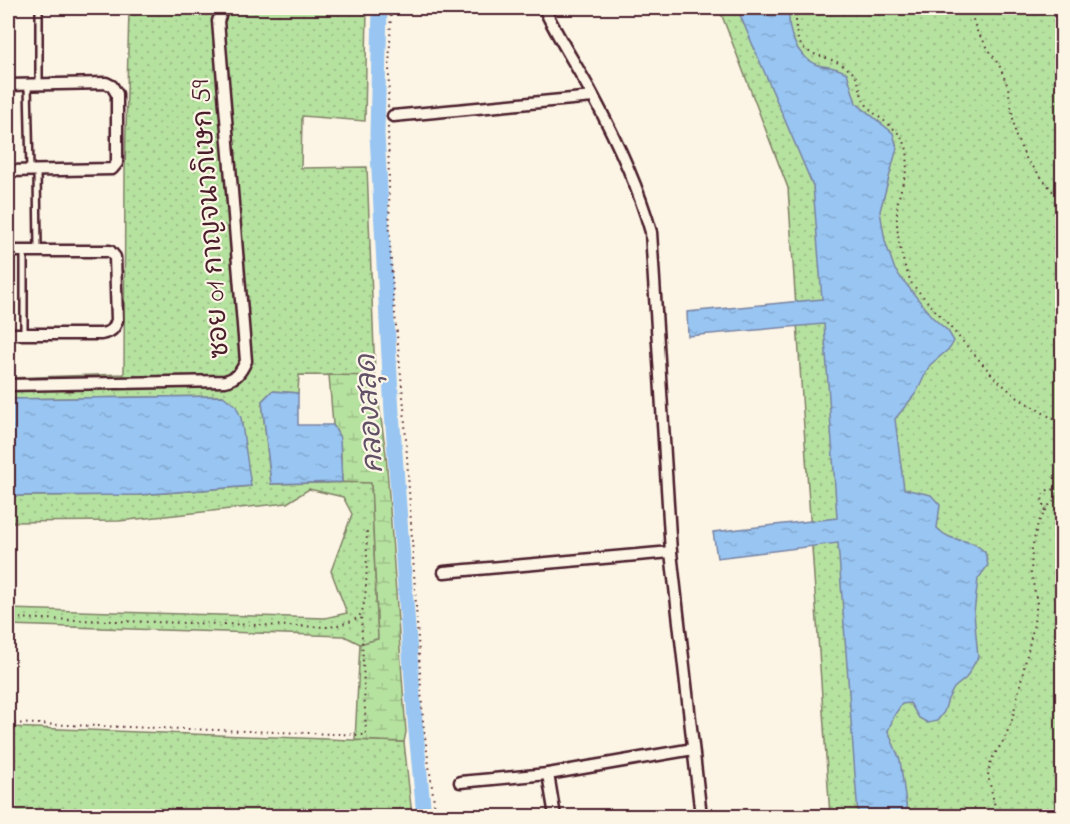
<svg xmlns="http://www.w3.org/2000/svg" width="1070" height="824" font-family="'Indie Flower','Playpen Sans Thai',sans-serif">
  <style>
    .grass { fill: url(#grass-dots); stroke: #808066; stroke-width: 1.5 }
    .wetland { fill: url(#wetland-marsh); stroke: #808066; stroke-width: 1.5 }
    .water { fill: url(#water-ripples); stroke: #7983a2; stroke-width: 1.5 }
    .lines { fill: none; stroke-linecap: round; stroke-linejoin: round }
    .canal { stroke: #98c5f2; stroke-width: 15 }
    .service-casing { stroke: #4a1f2b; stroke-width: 10 }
    .minor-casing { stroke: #4a1f2b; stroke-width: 15 }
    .path { stroke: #4a1f2b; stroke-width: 2; stroke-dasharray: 1.5 4.5; stroke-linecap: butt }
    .service { stroke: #fcf5e5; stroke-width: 5 }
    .minor { stroke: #fcf5e5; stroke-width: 10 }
    .labels { text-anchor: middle; stroke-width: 4.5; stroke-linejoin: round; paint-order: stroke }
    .street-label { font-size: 27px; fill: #4a1f2b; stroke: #fcf5e5 }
    .water-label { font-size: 28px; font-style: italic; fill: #615167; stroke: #fcf5e5 }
  </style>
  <defs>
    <pattern id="grass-dots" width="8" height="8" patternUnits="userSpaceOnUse" patternTransform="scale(1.5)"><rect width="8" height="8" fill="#b6e2a0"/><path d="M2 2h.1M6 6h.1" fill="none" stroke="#9ec18a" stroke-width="1.8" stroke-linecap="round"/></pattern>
    <pattern id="wetland-marsh" width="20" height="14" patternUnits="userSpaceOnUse" patternTransform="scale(1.5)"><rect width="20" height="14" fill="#b6e2a0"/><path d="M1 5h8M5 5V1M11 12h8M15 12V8" fill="none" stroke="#9ec18a"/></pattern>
    <pattern id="water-ripples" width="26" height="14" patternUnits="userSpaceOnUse" patternTransform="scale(1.5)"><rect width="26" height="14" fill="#98c5f2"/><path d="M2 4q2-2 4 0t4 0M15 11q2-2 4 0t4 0" fill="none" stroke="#84a9d0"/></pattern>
  </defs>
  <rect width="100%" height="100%" fill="#fcf5e5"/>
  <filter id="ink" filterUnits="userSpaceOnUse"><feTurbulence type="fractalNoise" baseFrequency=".0167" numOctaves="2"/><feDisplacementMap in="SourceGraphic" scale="12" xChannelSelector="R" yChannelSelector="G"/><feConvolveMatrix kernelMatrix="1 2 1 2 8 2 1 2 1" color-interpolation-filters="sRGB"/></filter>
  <g filter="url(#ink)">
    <g class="grass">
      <path d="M 129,8 L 367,8 L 365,121 L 302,116 L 301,168 L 367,167 L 375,376 L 299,375 L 298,393 L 272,391 L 262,401 L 271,484 L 371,482 L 378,639 L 360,644 L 344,636 L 8,625 L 8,609 L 325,618 L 347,613 L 331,571 L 352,514 L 343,497 L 309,489 L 287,503 L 119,521 L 8,522 L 8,496 L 139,495 L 251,486 L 223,396 L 8,399 L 8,378 L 124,374 L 125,173 Z"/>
      <path d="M 719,8 L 1062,8 L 1062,816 L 830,816 L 788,188 Z"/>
      <path d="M 8,727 L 404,742 L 412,816 L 8,816 Z"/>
    </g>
    <path class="wetland" d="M 329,375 L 375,376 L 386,454 L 406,732 L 404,742 L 355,740 L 360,644 L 378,639 L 371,483 L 342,482 L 340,438 L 333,425 Z"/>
    <g class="water">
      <path d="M 737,8 L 790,8 C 786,28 795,55 815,64 C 821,67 828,66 834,68 C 839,69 843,71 847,73 L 856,103 L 893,133 L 897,148 L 880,211 L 885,241 L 895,270 L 932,317 L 948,331 L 954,341 L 950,348 L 930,365 L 916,393 L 895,419 L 904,489 L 931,495 L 940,505 L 937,528 C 950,541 957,538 972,543 C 977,545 981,549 985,552 L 988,565 L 978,579 L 974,613 L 978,657 L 966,678 L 954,688 L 948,699 L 944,712 L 937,721 L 928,723 L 919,718 L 910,703 L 902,704 L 895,714 L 888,731 L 900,760 L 907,810 L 905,816 L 858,816 L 838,543 L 717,558 L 713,532 L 837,518 L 824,324 L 688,336 L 687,312 L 822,299 L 813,186 Z"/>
      <path d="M 272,391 L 298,393 L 298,425 L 333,425 L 340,438 L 342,482 L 271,484 L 262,401 Z"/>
      <path d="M 223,396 L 236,406 L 241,418 L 251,486 L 139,495 L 8,496 L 8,399 Z"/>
    </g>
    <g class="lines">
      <path class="canal" d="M 380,8 L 377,134 L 392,413 L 415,721 L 424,816"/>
      <g class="service-casing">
        <g id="service">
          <path d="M 39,8 L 39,84"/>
          <path d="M 28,85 L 30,170"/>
          <path d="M 37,171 L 38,250"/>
          <path d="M 24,251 L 24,334"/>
        </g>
      </g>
      <g class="minor-casing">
        <g id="minor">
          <path d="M 544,8 C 558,38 577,66 593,96 C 616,139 638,186 651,232 L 671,552 L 701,816"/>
          <path d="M 8,85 L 106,83 L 112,86 L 117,94 L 117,163 L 112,169 L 8,171"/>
          <path d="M 393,116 L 593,97"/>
          <path d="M 8,251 L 110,251 L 115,257 L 117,320 C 114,330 111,332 101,334 L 8,334"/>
          <path d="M 8,385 L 225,381 C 237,378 241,372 246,361 L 218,21 L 223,8"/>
          <path d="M 444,572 L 671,552"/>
          <path d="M 460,782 L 548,774"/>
          <path d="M 555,816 L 548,774 L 693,749"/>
        </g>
      </g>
      <g class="path">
        <path d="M 797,8 C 790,68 821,45 852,72 C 860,79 859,91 864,101 C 873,117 894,124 903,140 C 916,162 897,189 897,212 C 896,235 902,263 912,284 L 995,378 L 1018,398 L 1062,424"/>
        <path d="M 969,8 L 977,31 L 1000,67 L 1008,87 L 1016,137 L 1026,158 L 1062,203"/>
        <path d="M 388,107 L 391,8"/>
        <path d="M 388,127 L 390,244 L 393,294 L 404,407 L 423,722 L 436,816"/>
        <path d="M 1045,512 L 1042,498 L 1044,492 L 1050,489 L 1062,491"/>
        <path d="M 1062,525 C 1057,542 1059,556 1062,573"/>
        <path d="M 8,618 L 330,627 C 340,624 353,623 360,615 C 369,603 366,546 367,530"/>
        <path d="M 1062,691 L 1062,713"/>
        <path d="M 8,723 L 366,735 L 361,614"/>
        <path d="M 997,816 L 988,775 L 991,760 L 1004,740 L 1012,720 L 1033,629 L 1037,602 L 1031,573 L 1032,548 L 1038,523 L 1050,504 L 1062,495"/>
      </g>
      <use href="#service" class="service"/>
      <use href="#minor" class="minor"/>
    </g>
  </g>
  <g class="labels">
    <g class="street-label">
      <text transform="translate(209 219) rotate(-94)" y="9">ซอย 01 กาญจนาภิเษก 59</text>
    </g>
    <g class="water-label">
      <text transform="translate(368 414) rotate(-94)" y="10">คลองสลุด</text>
    </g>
  </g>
  <rect width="1070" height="824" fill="none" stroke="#fcf5e5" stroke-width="30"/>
  <rect x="15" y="15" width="1040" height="794" fill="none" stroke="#4a1f2b" stroke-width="2" filter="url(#ink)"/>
</svg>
